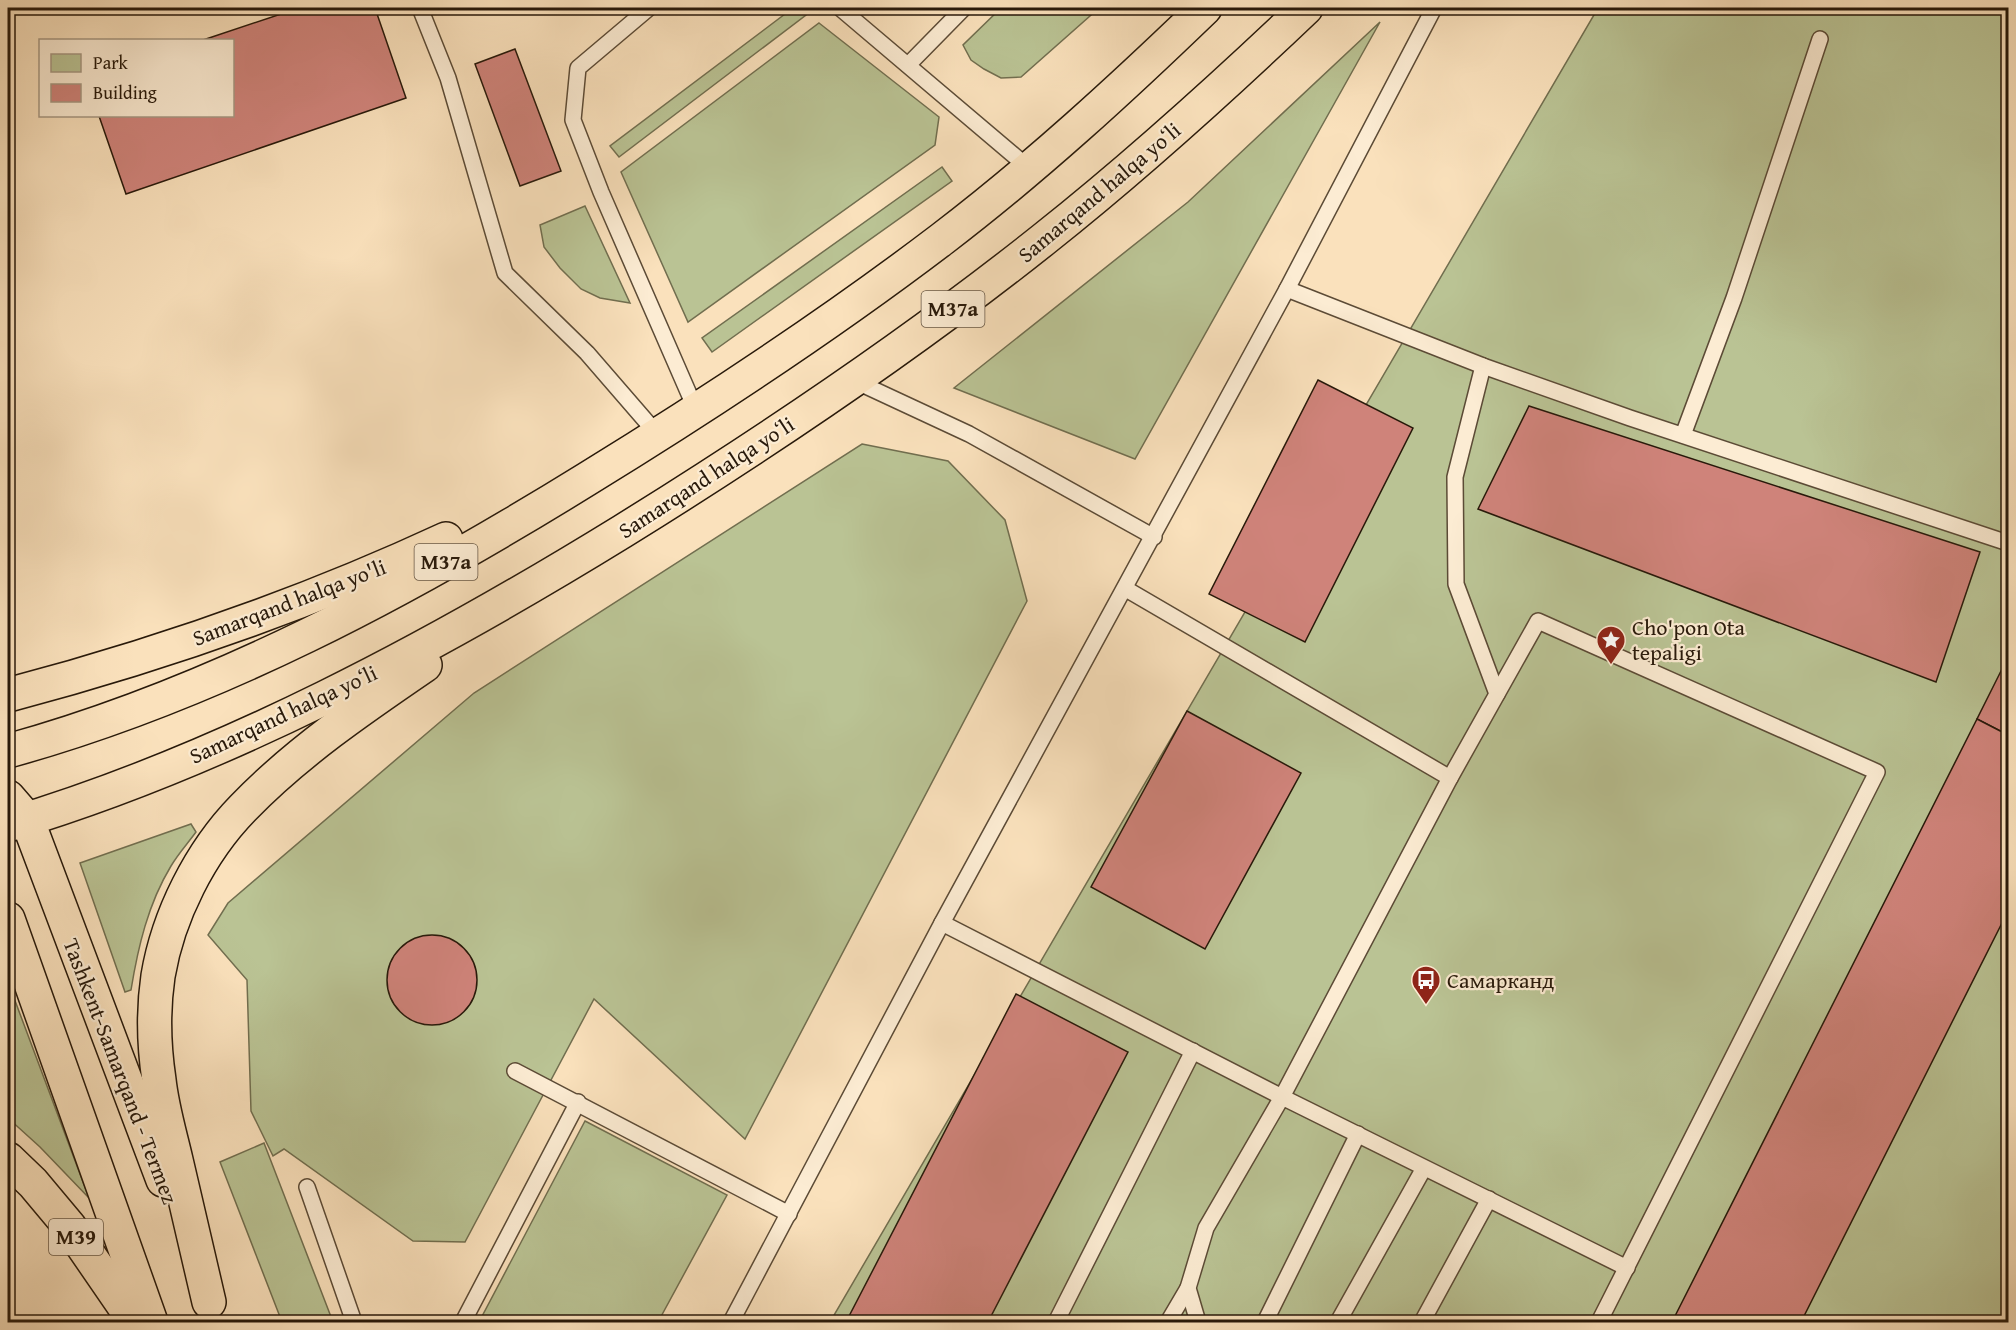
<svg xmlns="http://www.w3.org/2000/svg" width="2016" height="1330" font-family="'Gentium Book Plus',serif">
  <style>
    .green { fill: #bac394; stroke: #716e4f; stroke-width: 1.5 }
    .building { fill: #cf837a; stroke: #28190a; stroke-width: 1.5 }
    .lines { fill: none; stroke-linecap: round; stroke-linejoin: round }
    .lane-casing { stroke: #5c4b36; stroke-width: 18 }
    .highway-casing { stroke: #28190a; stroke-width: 36 }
    .lane { stroke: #fcecd3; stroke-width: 15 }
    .highway { stroke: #fae1bc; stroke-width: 33 }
    .labels { text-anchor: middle; stroke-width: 4.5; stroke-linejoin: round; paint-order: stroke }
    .shield { fill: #fcecd3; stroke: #685846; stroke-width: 1.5 }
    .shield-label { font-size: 21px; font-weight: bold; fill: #28190a }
    .street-label { font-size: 22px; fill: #28190a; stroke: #fcecd3 }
    .poi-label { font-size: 22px; fill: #28190a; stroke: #fcecd3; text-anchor: start }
  </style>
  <rect width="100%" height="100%" fill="#fae1bc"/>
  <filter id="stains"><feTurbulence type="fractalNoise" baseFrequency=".00333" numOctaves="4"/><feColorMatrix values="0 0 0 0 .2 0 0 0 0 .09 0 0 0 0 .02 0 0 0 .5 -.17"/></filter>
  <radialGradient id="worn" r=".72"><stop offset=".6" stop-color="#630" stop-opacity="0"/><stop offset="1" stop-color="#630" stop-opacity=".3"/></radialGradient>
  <g class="green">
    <path d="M 793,8 L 804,8 L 810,12 L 619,157 L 610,146 Z"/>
    <path d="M 1001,8 L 1099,8 L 1021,77 L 1001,78 L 984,69 L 971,60 L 963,45 Z"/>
    <path d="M 1598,8 L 2008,8 L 2008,1322 L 830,1322 Z"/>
    <path d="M 1380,22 L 1135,459 L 954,388 L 1188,202 Z"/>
    <path d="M 819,23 L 939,117 L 935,145 L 688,322 L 621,172 Z"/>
    <path d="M 942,167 L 952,181 L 712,352 L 702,338 Z"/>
    <path d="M 585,206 L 630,303 L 600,298 L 581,289 L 560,268 L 544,247 L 540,225 Z"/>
    <path d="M 862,444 L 948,461 L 1005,520 L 1027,601 L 745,1139 L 594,999 L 465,1242 L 413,1241 L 284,1149 L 273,1156 L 251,1111 L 247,980 L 208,935 L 228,903 L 474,693 Z"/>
    <path d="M 191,824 L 196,832 C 188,843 178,854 171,866 C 148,904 138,947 131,990 L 125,992 L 80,863 Z"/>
    <path d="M 8,982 L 89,1198 L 40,1147 L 8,1118 Z"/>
    <path d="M 585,1121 L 727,1195 L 658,1322 L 479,1322 Z"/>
    <path d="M 264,1143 L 333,1322 L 282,1322 L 220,1162 Z"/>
  </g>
  <g class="building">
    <path d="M 299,8 L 375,8 L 406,98 L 126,194 L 99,116 L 232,116 L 232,40 L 203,40 Z"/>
    <path d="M 515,49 L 561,171 L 520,186 L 475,64 Z"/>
    <path d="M 1318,380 L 1413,428 L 1305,642 L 1209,594 Z"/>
    <path d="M 1529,406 L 1980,552 L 1936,682 L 1478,509 Z"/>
    <path d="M 2008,657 L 2008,735 L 1977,719 Z"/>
    <path d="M 1187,711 L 1301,773 L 1205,949 L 1091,887 Z"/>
    <path d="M 1977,719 L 2008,735 L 2008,911 L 1801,1322 L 1672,1322 Z"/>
    <circle cx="432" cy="980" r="45"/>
    <path d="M 1016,994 L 1128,1052 L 988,1322 L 846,1322 Z"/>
  </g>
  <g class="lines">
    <g class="lane-casing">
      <g id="lane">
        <path d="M 420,8 L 448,78 L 505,273 L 587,353 L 658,435"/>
        <path d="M 649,8 L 578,68 L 573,120 L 601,192 L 696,410"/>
        <path d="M 840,8 L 1030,169"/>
        <path d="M 908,65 L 964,8"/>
        <path d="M 1287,289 L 1483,366 L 1630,418 L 2008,543"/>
        <path d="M 1483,366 L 1455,477 L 1456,584 L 1497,694"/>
        <path d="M 853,380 L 969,434 L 1154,537"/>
        <path d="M 1683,435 L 1734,298 L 1820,39"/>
        <path d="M 1126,589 L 1450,778 L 1538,621 L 1877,772 L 1599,1322"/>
        <path d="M 942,923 L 1282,1097 L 1450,778"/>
        <path d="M 515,1071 L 789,1214"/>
        <path d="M 307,1187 L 354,1322"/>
        <path d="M 463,1322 L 578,1102"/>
        <path d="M 731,1322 L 942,923 L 1287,289 L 1434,8"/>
        <path d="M 1056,1322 L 1193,1051"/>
        <path d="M 1168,1322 L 1188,1288"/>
        <path d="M 1198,1322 L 1188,1288 L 1206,1228 L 1282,1097 L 1627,1268"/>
        <path d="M 1265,1322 L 1358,1134"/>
        <path d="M 1338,1322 L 1424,1168"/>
        <path d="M 1422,1322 L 1489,1199"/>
      </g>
    </g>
    <g class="highway-casing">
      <g id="highway">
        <path d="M 8,695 C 156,656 306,604 446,539"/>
        <path d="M 8,751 C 214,694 406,591 587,479 C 709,404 829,325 942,239 C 1035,168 1121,89 1205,8"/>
        <path d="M 8,797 L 27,819 L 163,1180"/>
        <path d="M 8,825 C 222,761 433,648 623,531 C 768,441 911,345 1044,239 C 1136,166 1222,88 1306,8"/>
        <path d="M 8,919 L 151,1322"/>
        <path d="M 8,1159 L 33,1183 L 69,1226 L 135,1322"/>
        <path d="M 209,1302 C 198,1255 187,1208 176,1160 C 170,1134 162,1108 159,1080 C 154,1047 153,1010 158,976 C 168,916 200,852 243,808 C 296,753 362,708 425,665"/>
      </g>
    </g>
    <use href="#lane" class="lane"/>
    <use href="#highway" class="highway"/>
  </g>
  <defs>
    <g id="sight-pin" transform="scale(1.5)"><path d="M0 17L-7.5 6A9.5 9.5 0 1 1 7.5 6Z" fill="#8f2418" stroke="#fcecd3"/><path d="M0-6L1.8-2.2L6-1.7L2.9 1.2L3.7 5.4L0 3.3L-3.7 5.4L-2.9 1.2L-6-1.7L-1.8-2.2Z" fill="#fff"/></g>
    <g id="bus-pin" transform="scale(1.5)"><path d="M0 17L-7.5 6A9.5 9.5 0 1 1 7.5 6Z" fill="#8f2418" stroke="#fcecd3"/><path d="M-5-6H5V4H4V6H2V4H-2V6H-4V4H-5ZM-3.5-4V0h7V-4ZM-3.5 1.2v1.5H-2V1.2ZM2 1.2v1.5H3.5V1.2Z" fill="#fff"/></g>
  </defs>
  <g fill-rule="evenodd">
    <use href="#sight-pin" x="1611" y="640"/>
    <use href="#bus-pin" x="1426" y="980"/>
  </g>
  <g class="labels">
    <g class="shield">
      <rect x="921.5" y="291" width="63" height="36" rx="4.5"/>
      <rect x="414.5" y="544" width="63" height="36" rx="4.5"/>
      <rect x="49" y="1219" width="54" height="36" rx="4.5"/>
    </g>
    <g class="shield-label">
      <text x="953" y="316">M37a</text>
      <text x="446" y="569">M37a</text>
      <text x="76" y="1244">M39</text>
    </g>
    <g class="street-label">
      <text transform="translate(1099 192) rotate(-40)" y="8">Samarqand halqa yoʻli</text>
      <text transform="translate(706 477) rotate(-33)" y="8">Samarqand halqa yoʻli</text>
      <text transform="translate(289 602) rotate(-21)" y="8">Samarqand halqa yo'li</text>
      <text transform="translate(283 714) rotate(-25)" y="8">Samarqand halqa yoʻli</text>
      <text transform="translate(121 1071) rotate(69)" y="8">Tashkent-Samarqand - Termez</text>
    </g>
    <g class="poi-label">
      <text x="1632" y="635">Cho'pon Ota<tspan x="1632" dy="25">tepaligi</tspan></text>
      <text x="1447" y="988">Самарканд</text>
    </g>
  </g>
  <rect width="2016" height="1330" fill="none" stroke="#fae1bc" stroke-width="30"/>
  <rect x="9" y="9" width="1998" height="1312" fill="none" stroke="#28190a" stroke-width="3"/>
  <rect x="15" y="15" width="1986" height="1300" fill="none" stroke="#28190a" stroke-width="1.5"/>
  <rect x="39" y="39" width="195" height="78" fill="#fcecd3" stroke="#a79883" stroke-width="1.5"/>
  <rect x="51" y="54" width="30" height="18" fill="#bac394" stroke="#a79883" stroke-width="1.5"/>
  <text x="93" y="69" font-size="18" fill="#28190a">Park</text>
  <rect x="51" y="84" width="30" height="18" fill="#cf837a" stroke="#a79883" stroke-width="1.5"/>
  <text x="93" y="99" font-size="18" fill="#28190a">Building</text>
  <rect width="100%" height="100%" filter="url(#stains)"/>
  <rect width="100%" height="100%" fill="url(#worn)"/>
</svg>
